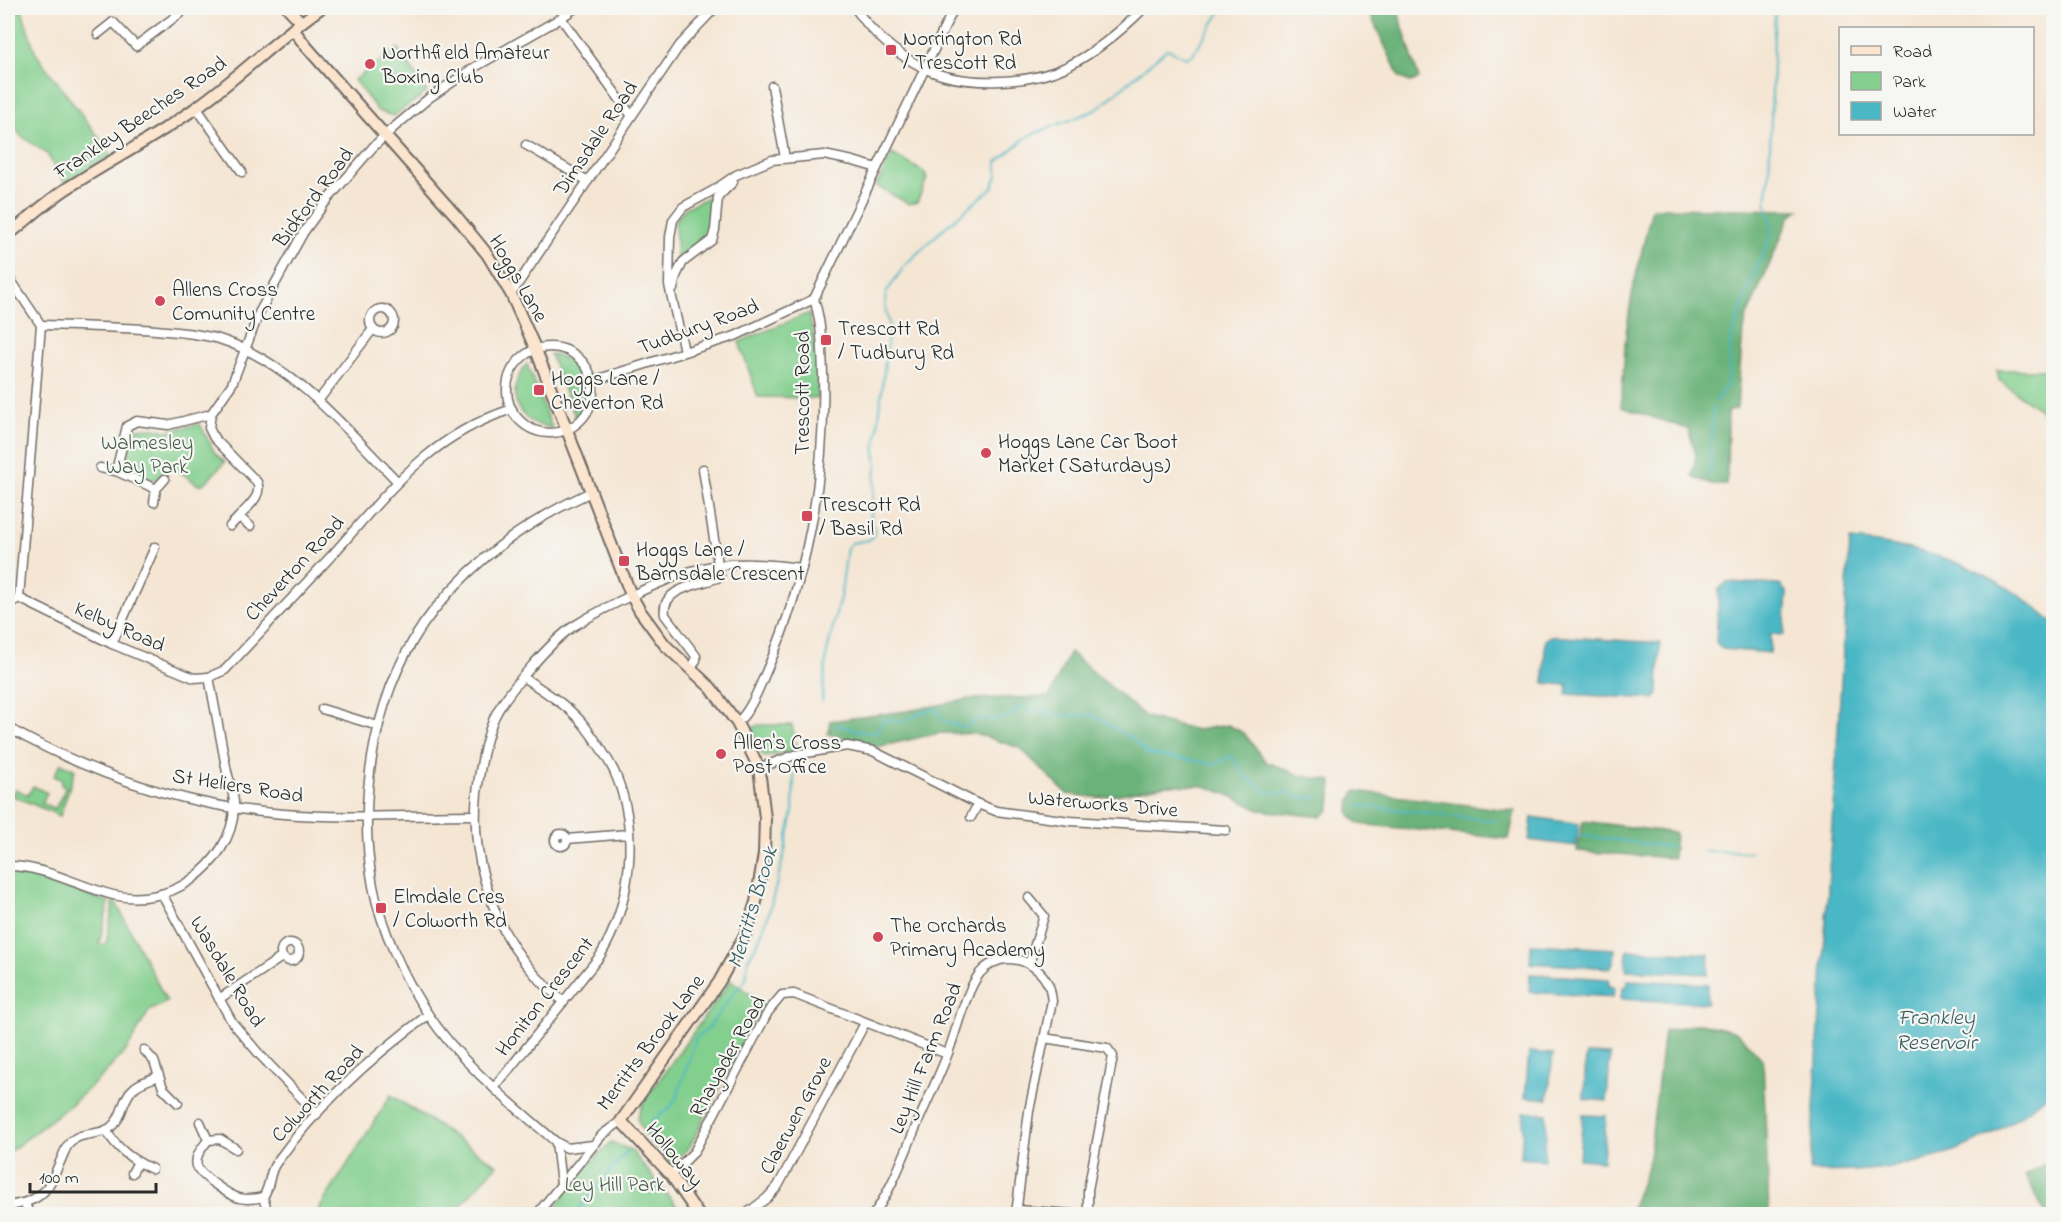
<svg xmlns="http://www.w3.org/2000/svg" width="2061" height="1222" font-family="'Indie Flower',sans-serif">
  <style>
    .green { fill: #83cf8e; stroke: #577d5c; stroke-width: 1.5 }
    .forest { fill: #6ab279; stroke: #4a6e52; stroke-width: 1.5 }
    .water { fill: #4ab7c5; stroke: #3a7178; stroke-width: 1.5 }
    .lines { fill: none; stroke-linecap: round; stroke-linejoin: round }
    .stream { stroke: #4ab7c5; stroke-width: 2 }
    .street-casing { stroke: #726c66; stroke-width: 11 }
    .secondary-casing { stroke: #726c66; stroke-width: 14 }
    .street { stroke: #fff; stroke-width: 8 }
    .secondary { stroke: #fbe5cf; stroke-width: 10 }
    .poi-dot { fill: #d1495b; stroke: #f6f6f2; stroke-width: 2 }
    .labels { text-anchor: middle; stroke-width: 4.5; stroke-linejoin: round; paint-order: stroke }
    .poi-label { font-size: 21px; fill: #2b2b2b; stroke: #f6f6f2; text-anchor: start }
    .street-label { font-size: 21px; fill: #2b2b2b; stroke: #f6f6f2 }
    .park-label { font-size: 21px; fill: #455c49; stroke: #f6f6f2 }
    .water-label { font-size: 22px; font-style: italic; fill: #365c61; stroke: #f6f6f2 }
  </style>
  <rect width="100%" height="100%" fill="#f6f6f2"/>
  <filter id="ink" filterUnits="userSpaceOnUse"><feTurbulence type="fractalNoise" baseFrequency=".0167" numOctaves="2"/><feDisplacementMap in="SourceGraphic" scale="12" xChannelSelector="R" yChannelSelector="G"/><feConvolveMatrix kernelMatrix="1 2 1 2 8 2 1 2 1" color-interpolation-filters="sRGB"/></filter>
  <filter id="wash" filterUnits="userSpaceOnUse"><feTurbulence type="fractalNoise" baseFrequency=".008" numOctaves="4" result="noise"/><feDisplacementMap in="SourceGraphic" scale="24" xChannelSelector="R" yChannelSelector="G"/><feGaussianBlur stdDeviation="1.35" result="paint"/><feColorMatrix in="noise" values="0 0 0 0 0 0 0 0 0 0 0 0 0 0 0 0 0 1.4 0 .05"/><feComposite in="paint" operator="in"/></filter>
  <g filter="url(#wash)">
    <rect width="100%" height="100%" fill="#f5e6d4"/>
    <g class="green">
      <path d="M 8,8 L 21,8 L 36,54 L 112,155 L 65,183 L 47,154 L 20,135 L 8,114 Z"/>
      <path d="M 398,48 L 427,92 L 394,116 L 378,111 L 354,80 Z"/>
      <path d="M 892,154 L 924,172 L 927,179 L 917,202 L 909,204 L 876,186 Z"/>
      <path d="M 713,195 L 712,204 L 708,209 C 716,232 711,238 693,252 C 688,256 683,260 677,263 L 675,221 L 685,208 Z"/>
      <path d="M 809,313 L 818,362 L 818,398 L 758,397 L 739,342 Z"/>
      <path d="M 550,354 C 585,361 599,390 576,419 Z"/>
      <path d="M 527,364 L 552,428 C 516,424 503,392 527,364 Z"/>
      <path d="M 1997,370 L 2042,370 L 2053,371 L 2053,420 L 1999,380 Z"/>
      <path d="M 200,424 L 215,453 L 225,462 L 205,483 L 198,485 L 170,464 L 158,478 L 152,481 L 120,471 L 123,444 L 132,429 L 154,428 L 166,431 Z"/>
      <path d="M 758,725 L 792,725 L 797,750 L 765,757 L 761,753 L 752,730 L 753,728 Z"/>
      <path d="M 61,763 L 75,770 L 60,816 L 11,795 L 15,789 L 28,795 L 33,786 L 47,793 L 42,803 L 55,809 L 66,787 L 61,785 L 62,780 L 54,776 Z"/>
      <path d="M 8,874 L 31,876 L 109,902 L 99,944 L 106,944 L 114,899 L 167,1002 L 149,1011 L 126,1051 L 99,1079 L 73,1103 L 8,1153 Z"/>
      <path d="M 731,980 L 766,1006 L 758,1013 L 689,1148 L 672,1164 L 648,1139 L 637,1119 L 644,1101 Z"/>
      <path d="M 391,1095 L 497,1165 L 453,1214 L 316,1214 Z"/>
      <path d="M 611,1142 L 631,1150 L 683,1214 L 550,1214 L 587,1166 Z"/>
    </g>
    <g class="forest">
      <path d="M 1367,8 L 1397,8 L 1419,79 L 1410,82 L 1400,78 Z"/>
      <path d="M 1652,208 L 1799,210 L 1790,216 L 1746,319 L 1742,342 L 1737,408 L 1728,411 L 1727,485 L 1712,485 L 1692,476 L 1696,454 L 1688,429 L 1621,407 L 1626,333 L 1633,288 Z"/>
      <path d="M 1070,652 L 1146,717 L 1197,730 L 1228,725 L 1244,733 L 1266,762 L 1302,776 L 1332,781 L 1330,809 L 1321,817 L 1259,810 L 1227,794 L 1204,786 L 1166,785 L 1101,798 L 1067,794 L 1020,748 L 977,734 L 939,733 L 878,747 L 828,734 L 830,721 L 907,711 L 969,699 L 1049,697 Z"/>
      <path d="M 1355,791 L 1515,811 L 1509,839 L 1359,824 C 1344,812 1348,808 1355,791 Z"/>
      <path d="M 1583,821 L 1675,833 L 1673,858 L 1577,851 Z"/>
      <path d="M 1701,1023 L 1737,1032 L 1763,1060 L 1769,1214 L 1629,1214 L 1648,1166 L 1664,1031 Z"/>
      <path d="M 2053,1159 L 2053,1214 L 2046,1214 L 2025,1176 Z"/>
    </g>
    <g class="water">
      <path d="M 1850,540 C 1928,547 1995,568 2053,623 L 2054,1089 C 1984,1153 1903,1175 1810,1171 Z"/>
      <path d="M 1727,582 L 1780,585 L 1787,593 L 1784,635 L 1771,634 L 1770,653 L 1722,649 L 1716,642 L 1719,589 Z"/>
      <path d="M 1550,636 L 1660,643 L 1658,693 L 1655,699 L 1567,694 L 1568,685 L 1544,683 L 1545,640 Z"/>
      <path d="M 1532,817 L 1579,824 L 1576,846 L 1529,840 Z"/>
      <path d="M 1531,944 L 1615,949 L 1614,964 L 1611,964 L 1611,968 L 1530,963 Z"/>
      <path d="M 1627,950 L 1709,954 L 1708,974 L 1626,970 Z"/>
      <path d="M 1530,974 L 1609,979 L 1609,986 L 1614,987 L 1613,997 L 1529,992 Z"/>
      <path d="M 1627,980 L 1708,984 L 1707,1003 L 1621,999 L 1622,987 L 1626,987 Z"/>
      <path d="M 1529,1052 L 1553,1054 L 1548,1099 L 1525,1097 Z"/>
      <path d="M 1586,1054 L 1610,1055 L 1607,1101 L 1584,1099 Z"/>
      <path d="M 1524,1112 L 1547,1114 L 1544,1160 L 1521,1158 Z"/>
      <path d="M 1583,1115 L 1606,1116 L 1603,1161 L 1579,1159 Z"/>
    </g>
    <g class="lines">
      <g class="stream">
        <path d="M 1715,401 L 1725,389 L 1729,378 L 1730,341 L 1754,273 L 1771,237 L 1772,225 L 1766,203 L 1769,175 L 1775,8"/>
        <path d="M 1710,476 L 1713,408"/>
        <path d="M 822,701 L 827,652 L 841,593 L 847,548 L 851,543 L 869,540 L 873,536 L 874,530 L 870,521 L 877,462 L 875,453 L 889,326 L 885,305 L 886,293 L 905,265 L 943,229 L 992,188 L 997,176 L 997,162 L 1028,136 L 1096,110 L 1167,49 C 1175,51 1179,56 1187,58 L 1193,54 L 1223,8"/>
        <path d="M 837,725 L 858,731 L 875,733 L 884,719 L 899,722 L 910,719 L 920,713 L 936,709 L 944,721 L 965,728 C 969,725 973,720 977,720 C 991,717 1010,724 1017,707 L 1068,716 L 1093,715 L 1134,740 L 1148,754 L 1216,764 L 1231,756 L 1245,776 L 1263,790 L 1273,793 L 1287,792 L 1297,797 L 1317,798"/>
        <path d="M 1358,805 L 1496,821"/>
        <path d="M 1577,835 L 1671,847"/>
        <path d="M 1703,851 L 1751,852"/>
        <path d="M 649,1123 L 671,1107 L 677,1097 L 696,1038 L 707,1030 L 731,996 L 746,979 L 748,959 L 758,942 L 768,916 L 784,855 L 793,812 L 794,774"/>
        <path d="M 575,1214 L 627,1151"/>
      </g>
    </g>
  </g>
  <g filter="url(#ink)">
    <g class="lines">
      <g class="street-casing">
        <g id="street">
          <path d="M 855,8 C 872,33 896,54 924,68 C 961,87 1030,85 1068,66 C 1096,52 1122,30 1144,8"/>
          <path d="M 561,18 L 575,8"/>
          <path d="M 98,34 L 113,22 L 136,46 L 187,8"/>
          <path d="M 772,86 L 785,158"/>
          <path d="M 196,107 L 242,172"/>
          <path d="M 526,145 L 588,181"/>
          <path d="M 8,276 L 41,325 L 19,598 L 8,605"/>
          <path d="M 673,289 L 676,276 L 683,262 L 712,240 L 715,230 L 718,197 L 733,182"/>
          <path d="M 511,294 L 680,45 L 715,8"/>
          <circle cx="382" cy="321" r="12"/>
          <path d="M 41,325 C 79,326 117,327 156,330 C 177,332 198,333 219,339 C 292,362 345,428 397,481"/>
          <circle cx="550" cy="390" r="43"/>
          <path d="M 684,351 L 669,285 L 670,237 L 673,220 L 683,207 L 714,190 L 736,175 L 772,160 L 824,155 L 853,161 L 877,168"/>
          <path d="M 592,381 L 735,336 L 814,299"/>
          <path d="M 318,401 L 373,329"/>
          <path d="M 100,468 L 116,471"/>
          <path d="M 165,479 L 156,489 L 116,471 L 127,426 L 137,421 L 168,425 L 211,414"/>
          <path d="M 591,492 C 528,521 478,556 434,610 C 375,684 356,795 373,886 C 381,928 404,979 428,1014 C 462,1065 511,1103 556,1142 L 567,1148 L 593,1145"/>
          <path d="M 154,502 L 156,489"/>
          <path d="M 230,526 L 239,517"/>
          <path d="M 250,526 L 239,517 C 248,506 263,496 257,482 L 214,438 L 209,428 L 211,414 L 232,384 L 259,313 L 303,233 L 324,204 L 373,147 L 392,129 L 429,98 L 475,67 L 561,18 L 631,115"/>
          <path d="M 19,598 L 112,644 L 194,678 L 209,677"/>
          <path d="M 112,644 L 155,547"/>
          <path d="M 691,669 L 696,660 L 696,656 L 665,615 C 660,587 701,585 720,577 L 703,469"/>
          <path d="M 322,709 L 378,726"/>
          <path d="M 737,723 C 751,710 758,690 766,672 C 807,580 826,476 823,375 C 822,349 822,324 814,299 L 954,8"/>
          <path d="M 8,728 C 92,774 187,807 284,814 C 347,819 411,815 475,815"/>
          <path d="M 759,768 L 795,755 L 847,746 L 873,751 L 978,804 L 996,811 L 1070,821 L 1226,830"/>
          <path d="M 971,817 L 978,804"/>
          <circle cx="561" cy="840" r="6"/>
          <path d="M 567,839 L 628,834"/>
          <path d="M 8,866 C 45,866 77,886 113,895 C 140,901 168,896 191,880 C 215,863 233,837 234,808 C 235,796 230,783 227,772 C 221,740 215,709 209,677 L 225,670 C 261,631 298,592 334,553 C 389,491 429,436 512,409"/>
          <path d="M 162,894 L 232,1022 L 260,1055 L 317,1114"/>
          <path d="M 1029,898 L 1044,916 L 1029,964"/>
          <circle cx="290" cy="952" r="9"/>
          <path d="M 219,999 L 282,957"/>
          <path d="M 564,1002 C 522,968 498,930 484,878 C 476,850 474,822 477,793 C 480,767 484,742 494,718 C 505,694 552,640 574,626 C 595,613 617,602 639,592 C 664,581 692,568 720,565 C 748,562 775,565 802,568"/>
          <path d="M 1044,1038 L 1107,1048 L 1113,1056 L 1088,1190 L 1088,1214"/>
          <path d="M 159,1076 L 163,1088 L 178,1103"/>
          <path d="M 494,1088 L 600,956 C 632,903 640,828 614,771 C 606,755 594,738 584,725 C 568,705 543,691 523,677"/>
          <path d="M 200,1122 L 208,1140 C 203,1147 194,1156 197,1166 C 200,1176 229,1195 239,1198 C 248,1200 255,1199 263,1197"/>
          <path d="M 106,1130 C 117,1149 132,1160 152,1169"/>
          <path d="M 208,1140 L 220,1139 L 236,1149"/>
          <path d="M 556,1142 L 561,1184"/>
          <path d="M 132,1173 L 138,1162"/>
          <path d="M 671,1175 L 694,1152 L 768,1012 L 782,995 L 794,994 L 947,1054"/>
          <path d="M 25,1203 L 29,1214"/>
          <path d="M 8,1206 C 42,1201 47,1192 60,1162 C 63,1156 65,1149 68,1145 C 79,1130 97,1137 110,1128 C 124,1118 121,1099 134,1088 C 140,1082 151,1079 159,1076 L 154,1061 L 144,1050"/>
          <path d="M 1016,1210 L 1074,1214"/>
          <path d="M 268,1214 L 263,1197 C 271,1186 268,1174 276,1163 C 318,1105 371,1057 428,1015"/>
          <path d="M 537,1214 L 602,1135 L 621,1121"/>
          <path d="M 746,1214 L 767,1198 L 778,1186 L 865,1023"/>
          <path d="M 874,1214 C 892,1188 903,1158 915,1129 C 926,1103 938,1079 948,1053 C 956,1032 966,990 980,973 C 1001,949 1035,958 1048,984 C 1051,989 1051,996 1052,1001 L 1029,1111 L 1016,1214"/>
        </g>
      </g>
      <g class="secondary-casing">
        <g id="secondary">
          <path d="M 288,8 L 301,22"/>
          <path d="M 293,29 L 305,45 L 457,217 L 487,254 L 511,294 L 536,350 L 631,595 L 640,611 L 665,645 L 711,688 L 737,723 L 759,768 L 765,818 L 764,854 L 756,902 L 746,933 L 719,982 L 621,1121 L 671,1175 L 698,1214"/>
          <path d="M 8,235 C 28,219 47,201 69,187 C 111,160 156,137 197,107 C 240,76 278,38 321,8"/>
        </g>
      </g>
      <use href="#street" class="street"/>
      <use href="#secondary" class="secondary"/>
    </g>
  </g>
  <g class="poi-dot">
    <rect x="885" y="44" width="12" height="12" rx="3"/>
    <circle cx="370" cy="64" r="6"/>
    <circle cx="160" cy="301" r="6"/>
    <rect x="820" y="334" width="12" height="12" rx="3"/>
    <rect x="533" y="384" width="12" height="12" rx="3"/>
    <circle cx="986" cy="453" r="6"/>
    <rect x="801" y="510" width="12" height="12" rx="3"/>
    <rect x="618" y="555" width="12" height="12" rx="3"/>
    <circle cx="721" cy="754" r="6"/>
    <rect x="375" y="902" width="12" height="12" rx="3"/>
    <circle cx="878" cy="937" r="6"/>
  </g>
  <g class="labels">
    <g class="poi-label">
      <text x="903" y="45">Norrington Rd<tspan x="903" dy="24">/ Trescott Rd</tspan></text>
      <text x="382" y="59">Northfield Amateur<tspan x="382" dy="24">Boxing Club</tspan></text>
      <text x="172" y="296">Allens Cross<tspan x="172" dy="24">Comunity Centre</tspan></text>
      <text x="838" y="335">Trescott Rd<tspan x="838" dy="24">/ Tudbury Rd</tspan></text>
      <text x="551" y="385">Hoggs Lane /<tspan x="551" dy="24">Cheverton Rd</tspan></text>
      <text x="998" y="448">Hoggs Lane Car Boot<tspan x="998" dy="24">Market (Saturdays)</tspan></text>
      <text x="819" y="511">Trescott Rd<tspan x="819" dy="24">/ Basil Rd</tspan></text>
      <text x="636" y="556">Hoggs Lane /<tspan x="636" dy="24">Barnsdale Crescent</tspan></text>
      <text x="733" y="749">Allen's Cross<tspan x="733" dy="24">Post Office</tspan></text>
      <text x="393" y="903">Elmdale Cres<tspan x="393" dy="24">/ Colworth Rd</tspan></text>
      <text x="890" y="932">The Orchards<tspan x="890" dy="24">Primary Academy</tspan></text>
    </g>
    <g class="street-label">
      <text transform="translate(140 117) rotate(-34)" y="7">Frankley Beeches Road</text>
      <text transform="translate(595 138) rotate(-56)" y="7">Dimsdale Road</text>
      <text transform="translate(313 197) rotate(-53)" y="7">Bidford Road</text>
      <text transform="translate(519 278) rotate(60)" y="7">Hoggs Lane</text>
      <text transform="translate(698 326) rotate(-20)" y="7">Tudbury Road</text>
      <text transform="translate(802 393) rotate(-90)" y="7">Trescott Road</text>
      <text transform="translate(294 568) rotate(-47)" y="7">Cheverton Road</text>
      <text transform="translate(120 626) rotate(24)" y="7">Kelby Road</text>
      <text transform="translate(238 785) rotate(9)" y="7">St Heliers Road</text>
      <text transform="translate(1103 803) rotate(5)" y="7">Waterworks Drive</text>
      <text transform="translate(228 971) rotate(59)" y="7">Wasdale Road</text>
      <text transform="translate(544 996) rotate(-52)" y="7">Honiton Crescent</text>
      <text transform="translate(650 1042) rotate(-53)" y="7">Merritts Brook Lane</text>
      <text transform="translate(727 1056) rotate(-61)" y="7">Rhayader Road</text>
      <text transform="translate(925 1058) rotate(-68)" y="7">Ley Hill Farm Road</text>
      <text transform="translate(317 1093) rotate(-47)" y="7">Colworth Road</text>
      <text transform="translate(795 1115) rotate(-62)" y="7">Claerwen Grove</text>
      <text transform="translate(675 1154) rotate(50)" y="7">Holloway</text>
    </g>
    <g class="park-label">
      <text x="147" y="449">Walmesley<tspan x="147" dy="24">Way Park</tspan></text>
      <text x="615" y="1191">Ley Hill Park</text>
    </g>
    <g class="water-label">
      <text transform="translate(751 907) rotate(-73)" y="8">Merritts Brook</text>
      <text x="1936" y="1024">Frankley<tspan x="1936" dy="25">Reservoir</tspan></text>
    </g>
  </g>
  <rect width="2061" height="1222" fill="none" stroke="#f6f6f2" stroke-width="30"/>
  <rect x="1839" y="27" width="195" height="108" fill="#f6f6f2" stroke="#a5a5a2" stroke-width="1.5"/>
  <rect x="1851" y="46" width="30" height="9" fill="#fbe5cf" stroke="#a5a5a2" stroke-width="1.5"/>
  <text x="1893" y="57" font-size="18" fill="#2b2b2b">Road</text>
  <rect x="1851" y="72" width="30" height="18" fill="#83cf8e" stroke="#a5a5a2" stroke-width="1.5"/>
  <text x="1893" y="87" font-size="18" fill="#2b2b2b">Park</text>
  <rect x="1851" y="102" width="30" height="18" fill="#4ab7c5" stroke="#a5a5a2" stroke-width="1.5"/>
  <text x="1893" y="117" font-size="18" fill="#2b2b2b">Water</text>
  <path d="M30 1183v9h126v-9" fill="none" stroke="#2b2b2b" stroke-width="3"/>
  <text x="39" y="1183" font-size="18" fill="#2b2b2b" stroke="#f6f6f2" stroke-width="4.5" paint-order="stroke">100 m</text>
</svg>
